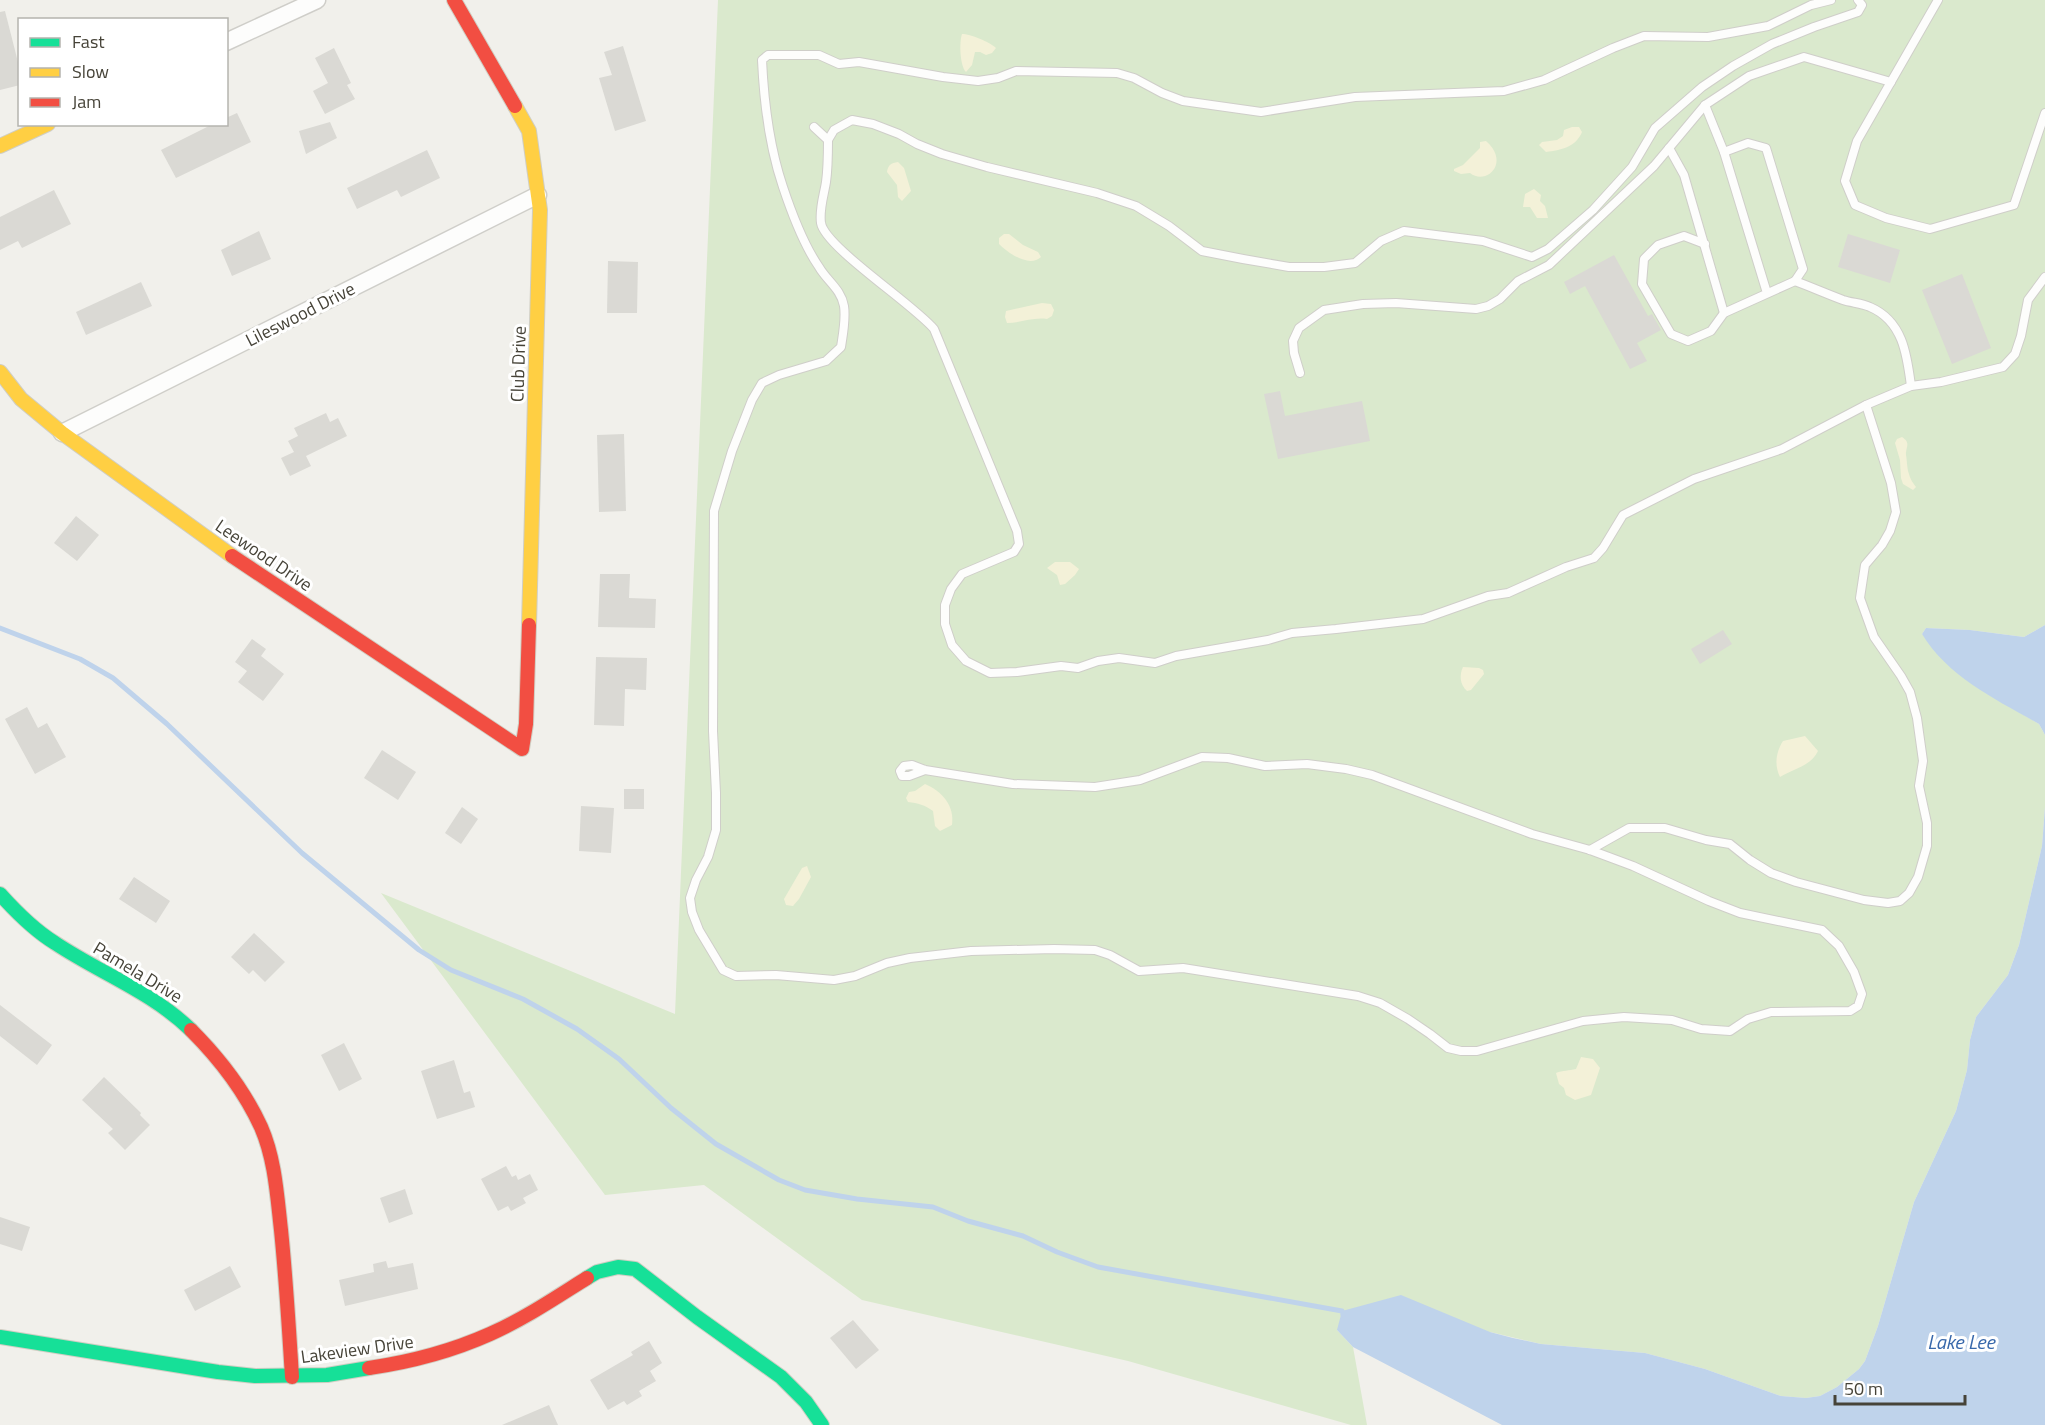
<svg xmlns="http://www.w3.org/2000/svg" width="2045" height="1425" font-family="'Titillium Web',sans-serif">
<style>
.green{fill:#dae9cd}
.sand{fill:#f3f1d8}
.water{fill:#bfd3eb}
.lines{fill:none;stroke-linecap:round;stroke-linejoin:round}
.stream{stroke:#bfd3eb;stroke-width:5}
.building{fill:#dad9d4}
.lane-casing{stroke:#cfcec9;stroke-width:10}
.street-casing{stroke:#cfcec9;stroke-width:19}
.fast-casing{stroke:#d0cec3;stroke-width:16}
.slow-casing{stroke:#d0cec3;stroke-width:16}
.jam-casing{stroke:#d0cec3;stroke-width:16}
.lane{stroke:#fdfdfc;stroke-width:8}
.street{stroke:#fdfdfc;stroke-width:16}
.fast{stroke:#16e098;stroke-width:14}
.slow{stroke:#ffcf43;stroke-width:14}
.jam{stroke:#f24e42;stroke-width:14}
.labels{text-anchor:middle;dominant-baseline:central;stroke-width:6;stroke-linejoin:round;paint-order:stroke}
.street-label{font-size:18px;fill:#464338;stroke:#fff}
.water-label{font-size:20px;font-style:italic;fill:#3868ab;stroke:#fff}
</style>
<rect width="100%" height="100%" fill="#f1f0eb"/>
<!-- green -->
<path class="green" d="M718,0H2045V625L2024,637L1970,630L1926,628L1922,634L1995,698L2039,724L2045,735V807L2042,846L2019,945L2008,975L1976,1017L1970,1040L1967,1070L1956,1111L1914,1202L1878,1326L1865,1361L1859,1369L1837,1387L1820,1396L1806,1398L1781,1396L1705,1369L1645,1353L1541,1344L1490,1332L1337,1330L1353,1347L1367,1425H1351L1128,1361L862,1300L704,1185L605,1195L381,893L675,1014Z"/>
<!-- sand -->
<g class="sand">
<path d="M962,34C970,34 990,42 996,48L992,53L986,55L980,52H975L972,65L966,72C960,66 959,42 962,34Z"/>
<path d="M1572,127H1579L1582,132C1576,147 1561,150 1546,152L1539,145L1542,142L1557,140L1563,136L1564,130Z"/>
<path d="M1486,141C1511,163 1486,186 1470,173L1461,174L1454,171V169L1463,165L1480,148V142Z"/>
<path d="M898,162L904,168L911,191L902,201L898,197L897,185L887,172C888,165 891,163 898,162Z"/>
<path d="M1534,189L1541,195L1540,201L1545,206L1548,218H1537L1530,207H1523L1525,194Z"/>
<path d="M1004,234H1009L1023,245L1038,252L1041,257C1029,268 1008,253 999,244V238Z"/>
<path d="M1042,303L1051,304L1054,310L1052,316L1047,319C1033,317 1021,323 1007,323L1005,317L1006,311Z"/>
<path d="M1902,437C1911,443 1906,446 1906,455C1907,460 1907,469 1909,474C1910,479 1913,483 1916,487L1913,490L1903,484L1901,478L1900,460L1895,443L1897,439Z"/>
<path d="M1055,562H1070L1079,569L1075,575L1065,584L1060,585L1057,575L1047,568Z"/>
<path d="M1463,667L1479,668L1483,670L1484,674L1471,690L1467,691C1460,685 1459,675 1463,667Z"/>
<path d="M1805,736L1818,751C1811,766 1793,769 1780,777C1774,765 1776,752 1783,741Z"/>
<path d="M925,784C942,791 955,806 952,825L940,831L935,826L933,811C925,805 918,803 908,802L906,798L909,792L915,791Z"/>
<path d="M807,866L811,877L799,899L793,906L786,905L784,899L802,868Z"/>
<path d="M1581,1057L1593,1059L1600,1068L1591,1095L1575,1100L1566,1095L1564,1088L1559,1084L1556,1073C1563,1070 1569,1071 1576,1069Z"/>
</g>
<!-- water -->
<g class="water">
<path d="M2045,625V735L2039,724C1997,700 1948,677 1922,634L1926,628L1970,630L2024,637Z"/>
<path d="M2045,807V1425H1502L1353,1347L1337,1330L1342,1311L1401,1295L1490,1332L1513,1338L1541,1344L1645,1353L1705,1369L1781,1396L1806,1398L1820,1396L1837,1387L1859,1369L1865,1361L1878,1326L1914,1202L1956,1111L1967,1070L1970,1040L1976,1017L2008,975L2019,945L2042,846Z"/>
</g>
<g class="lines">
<!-- stream -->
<path class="stream" d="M0,628L80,659L113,678L167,724L302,853L419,950L451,970L523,999L577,1029L619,1059L671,1108L716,1144L779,1180L805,1190L857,1199L933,1207L968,1221L1023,1236L1057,1252L1098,1267L1342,1311L1343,1315"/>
</g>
<!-- building -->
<g class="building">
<path d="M5,11L20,70V85L0,90V12Z"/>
<path d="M623,46L646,121L615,131L599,78L612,75L604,52Z"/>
<path d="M334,48L351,83L347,85L355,99L325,114L313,91L328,83L315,58Z"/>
<path d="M237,113L251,142L176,178L161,150L213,124H226V118Z"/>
<path d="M330,122L337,138L306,154L299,131Z"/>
<path d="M427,150L440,178L401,197L397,190L357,209L347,188Z"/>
<path d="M54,190L71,224L22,248L18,241L0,250V217Z"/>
<path d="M259,231L271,259L232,276L221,250Z"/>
<path d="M1848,234L1900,250L1890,283L1838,267Z"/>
<path d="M1614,255L1648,316L1652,314L1661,330L1637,343L1647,361L1630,369L1585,286L1570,294L1564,282Z"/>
<path d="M608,261L638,262L637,313H607Z"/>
<path d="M1962,274L1991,348L1952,364L1922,290Z"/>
<path d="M141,282L152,306L86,335L76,312Z"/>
<path d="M1280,391L1285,416L1362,401L1370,441L1278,459L1264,394Z"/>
<path d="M326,413L330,422L338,418L347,436L306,456L311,466L290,476L281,458L294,452L288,441L298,436L294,428Z"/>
<path d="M624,434L626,511L599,512L597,435Z"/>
<path d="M76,516L99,535L77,561L54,543Z"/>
<path d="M600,574H630L629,598L656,599L655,628L598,627Z"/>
<path d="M1723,630L1732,644L1700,664L1691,649Z"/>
<path d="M252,639L266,649L261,656L284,674L263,701L238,682L247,671L235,662Z"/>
<path d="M596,657L647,658L646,690L625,689L624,726L594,725Z"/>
<path d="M27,707L38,728L47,723L66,757L35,774L5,719Z"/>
<path d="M382,750L416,772L398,800L364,778Z"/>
<rect x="624" y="789" width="20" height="20"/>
<path d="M581,806L614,808L611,853L579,851Z"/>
<path d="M462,807L478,819L461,844L445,833Z"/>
<path d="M134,877L170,901L156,923L119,899Z"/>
<path d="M254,933L285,962L265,982L253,970L249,974L231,957Z"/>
<path d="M0,1005L52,1045L37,1065L0,1036Z"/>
<path d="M344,1043L362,1079L339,1091L321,1055Z"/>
<path d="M454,1060L464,1093L470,1091L475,1107L437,1119L421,1071Z"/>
<path d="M104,1077L141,1113L140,1115L150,1125L125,1150L108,1133L113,1129L82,1100Z"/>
<path d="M506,1166L512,1177L516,1175L518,1180L530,1174L538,1190L523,1198L526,1203L511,1211L508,1206L498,1211L481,1179Z"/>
<path d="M405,1189L413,1214L389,1223L380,1198Z"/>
<path d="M0,1217L30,1227L22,1251L0,1244Z"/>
<path d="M386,1261L388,1268L413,1263L418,1289L345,1306L339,1280L374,1272L373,1264Z"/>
<path d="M230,1266L241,1287L195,1311L184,1290Z"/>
<path d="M853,1320L879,1350L856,1369L830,1338Z"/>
<path d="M649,1341L662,1363L650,1371L656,1381L639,1391L642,1396L627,1405L624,1401L608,1410L590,1380L633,1355L631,1352Z"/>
<path d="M549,1405L558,1425H502Z"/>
</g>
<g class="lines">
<!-- lane casing -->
<g class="lane-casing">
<g id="lane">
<path d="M1938,0L1857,141L1845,181L1855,205L1886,218L1930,229L2014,205L2045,113"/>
<path d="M1705,105L1724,152"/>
<path d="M814,127L828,140L834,130L852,120L873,124L899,134L917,144L942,154L987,167L1097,193L1136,206L1169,226L1202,251L1243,259L1289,267H1324L1355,263L1381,241L1404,231L1483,241L1532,257L1548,249L1593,210L1632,167L1655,128L1702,87L1733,66L1772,44L1814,27L1858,12L1862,5L1858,0"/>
<path d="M828,140C828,154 828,168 826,182C824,195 819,209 821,223C825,247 913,304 934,329L1017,531L1019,544L1014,552L962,574L951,589L945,605V624L952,645L966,661L990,673L1017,672L1061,666L1078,668L1098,661L1119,658L1155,663L1176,656L1268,640L1292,633L1336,629L1423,619L1488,596L1508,593L1566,567L1594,558L1603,548L1623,515L1694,479L1782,449L1866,405L1911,386C1907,355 1903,321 1870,307C1862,303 1852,303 1843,300C1827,294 1811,287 1795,281"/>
<path d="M1669,148L1684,175L1724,313"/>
<path d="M1705,244L1684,236L1658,245L1644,259L1642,284L1671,334L1688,341L1711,331L1724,313L1795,281L1803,269L1766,148L1748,143L1724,152L1767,293"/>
<path d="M1300,373L1294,353L1293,341L1299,328L1324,310L1363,304L1396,303L1476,309L1488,306L1500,299L1518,281L1549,265L1654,166L1705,105L1749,76L1804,57L1891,82"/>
<path d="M1911,386L1941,382L2003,367L2015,354L2021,336L2028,300L2045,277"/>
<path d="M925,770L909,776H902L900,771L904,766L912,765L925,770L1013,784L1095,787L1140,780L1202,757L1228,758L1265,766L1307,764L1346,769L1372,775L1532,834L1590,850L1633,866L1709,901L1740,913L1822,930L1839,946L1854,972L1862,994L1858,1006L1850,1011L1771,1012L1748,1019L1730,1031L1701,1029L1672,1020L1624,1017L1583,1021L1477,1051H1461L1448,1048L1430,1034L1408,1019L1380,1003L1358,996L1183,968L1139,971L1110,955L1095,950L1054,949L971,951L910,958L887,963L855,976L834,980L776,975L736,976L723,970L699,930L692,912L690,898L696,880L708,857L716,830V793L713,731L714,511L732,451L752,400L762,383L779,375L826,361L841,347C843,334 846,319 844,306C841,289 827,281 819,267C803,244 792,214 783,187C769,146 764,103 762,60L768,55H819L839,64L859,62L943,77L978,81L998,78L1016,71L1117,73L1134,78L1162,93L1183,101L1261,112L1355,97L1504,91L1544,80L1613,48L1644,36L1708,37L1768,26L1811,5L1831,0"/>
<path d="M1590,850L1629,828H1665L1706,840L1730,844L1750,860L1771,873L1796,882L1864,900L1888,903L1900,901L1909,893L1918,877L1927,846V823L1919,786L1923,761L1917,718L1910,692L1901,676L1874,637L1860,598L1865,565L1882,545L1890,531L1896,512L1891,483L1866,405"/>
</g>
</g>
<!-- street casing -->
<g class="street-casing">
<g id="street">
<path d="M226,42L317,0"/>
<path d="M62,433L538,195"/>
</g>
</g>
<!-- fast casing -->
<g class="fast-casing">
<g id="fast">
<path d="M0,894C17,913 34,930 55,943C100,973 152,992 191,1030"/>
<path d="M587,1278L597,1272L618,1267L635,1269L697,1317L781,1377L806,1402L822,1425"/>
<path d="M0,1337L218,1372L255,1376L327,1375L369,1368"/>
</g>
</g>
<!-- slow casing -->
<g class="slow-casing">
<g id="slow">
<path d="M515,106L529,131L540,210L529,625"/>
<path d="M0,146L48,124"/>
<path d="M0,372L21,399L62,433L232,556"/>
</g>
</g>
<!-- jam casing -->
<g class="jam-casing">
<g id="jam">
<path d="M454,0L515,106"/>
<path d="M232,556L522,749L526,724L529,625"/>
<path d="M191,1030C219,1058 244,1090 261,1127C275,1159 277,1195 281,1230C286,1279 289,1328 292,1377"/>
<path d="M369,1368C410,1362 452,1351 490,1334C524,1319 555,1298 587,1278"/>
</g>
</g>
<!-- lane -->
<use href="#lane" class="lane"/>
<!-- street -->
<use href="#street" class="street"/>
<!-- fast -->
<use href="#fast" class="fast"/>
<!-- slow -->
<use href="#slow" class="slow"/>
<!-- jam -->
<use href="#jam" class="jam"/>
</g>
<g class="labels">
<!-- street labels -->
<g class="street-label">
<text transform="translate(300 314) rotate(-27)">Lileswood Drive</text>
<text transform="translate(518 364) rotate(-88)">Club Drive</text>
<text transform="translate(264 555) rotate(34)">Leewood Drive</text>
<text transform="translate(138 972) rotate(31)">Pamela Drive</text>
<text transform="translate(357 1349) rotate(-8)">Lakeview Drive</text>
</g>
<!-- water labels -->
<g class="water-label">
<text x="1961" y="1341">Lake Lee</text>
</g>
</g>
<!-- legend -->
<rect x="18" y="18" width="210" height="108" fill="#ffffff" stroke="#b5b4af" stroke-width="1.5"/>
<rect x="30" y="38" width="30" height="9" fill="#16e098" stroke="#b5b4af" stroke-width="1.5"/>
<text x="72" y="48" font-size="18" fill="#464338">Fast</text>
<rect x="30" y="68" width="30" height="9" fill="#ffcf43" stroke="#b5b4af" stroke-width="1.5"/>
<text x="72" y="78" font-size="18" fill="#464338">Slow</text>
<rect x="30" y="98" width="30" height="9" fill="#f24e42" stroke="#b5b4af" stroke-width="1.5"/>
<text x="72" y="108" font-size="18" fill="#464338">Jam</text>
<!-- scale -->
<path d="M1835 1395v9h130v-9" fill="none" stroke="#464338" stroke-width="3"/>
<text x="1844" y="1395" font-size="18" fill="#464338" stroke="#ffffff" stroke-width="4.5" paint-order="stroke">50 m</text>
</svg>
